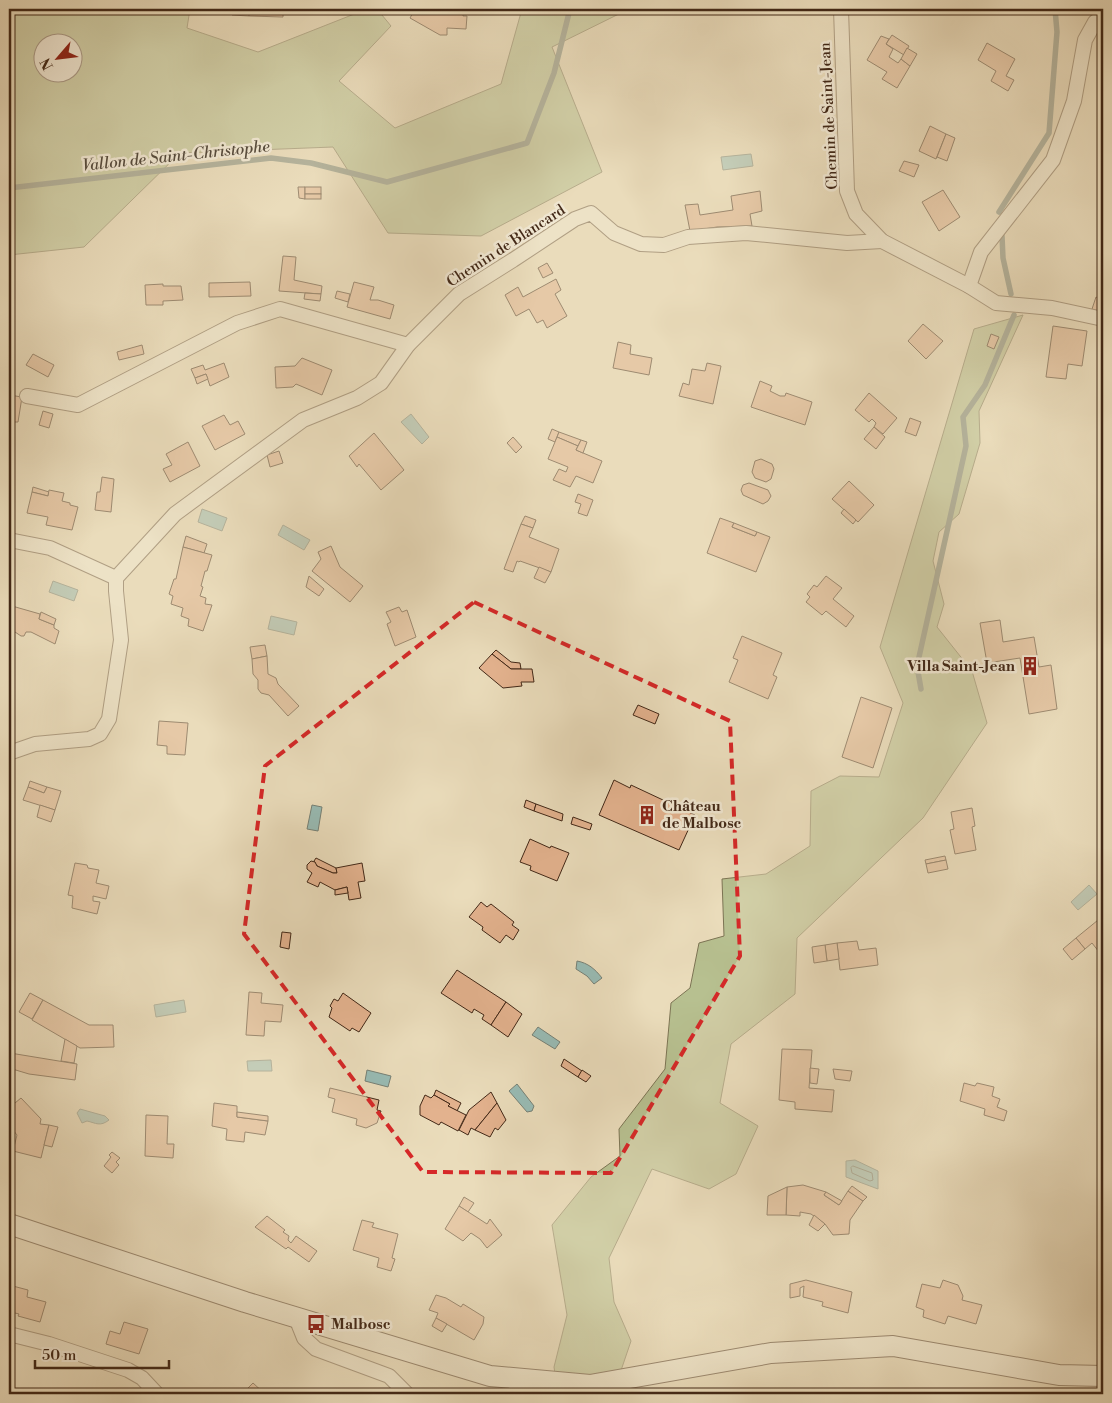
<svg xmlns="http://www.w3.org/2000/svg" width="1112" height="1403" font-family="'Libre Bodoni',serif">
<style>
.green{fill:#b7c090;stroke:#7c7454;fill-rule:evenodd}
.water{fill:#98bbb4;stroke:#768075}
.lines{fill:none;stroke-linecap:round;stroke-linejoin:round}
.shore{stroke:#6d7266;stroke-width:1}
.stream{stroke:#768075;stroke-width:5.5}
.building{fill:#e3b28e;stroke:#422817}
.street-casing{stroke:#6c5540;stroke-width:16}
.secondary-casing{stroke:#422817;stroke-width:22}
.street{stroke:#f1e8d3;stroke-width:14}
.secondary{stroke:#f1e8d3;stroke-width:20}
.marked{fill:none;stroke:#d62828;stroke-width:4;stroke-dasharray:10 6;stroke-linejoin:round}
.labels{text-anchor:middle;dominant-baseline:central;stroke-width:5;stroke-linejoin:round;paint-order:stroke}
.street-label{font-size:15px;fill:#422817;stroke:#f1e8d3}
.poi-label{font-size:15px;font-weight:bold;fill:#422817;stroke:#f1e8d3;text-anchor:start}
.water-label{font-size:16px;font-style:italic;fill:#584d3e;stroke:#f1e8d3}
</style>
<rect width="100%" height="100%" fill="#eadcbb"/>
<filter id="stains"><feTurbulence type="fractalNoise" baseFrequency=".004" numOctaves="4"/><feColorMatrix values="0 0 0 0 .2 0 0 0 0 .09 0 0 0 0 .02 0 0 0 .5 -.17"/></filter>
<radialGradient id="worn" r=".72"><stop offset=".6" stop-color="#630" stop-opacity="0"/><stop offset="1" stop-color="#630" stop-opacity=".3"/></radialGradient>
<!-- green -->
<g class="green">
<path d="M9,9H190L187,28L258,52L367,9H377L391,26L339,81L395,128L501,84L522,9H629L552,47L602,172L481,236L388,233L333,147L180,153L84,247L9,255ZM42,42H72V72H42Z"/>
<path d="M1023,315L979,411L980,443L959,514L939,532L933,561L944,604L937,627L972,671L987,723L923,818L797,938L795,994L731,1044L720,1103L758,1126L736,1174L709,1189L652,1169L609,1258L614,1302L631,1341L613,1394H558L554,1367L567,1315L552,1225L591,1177L620,1156L619,1129L665,1069L671,1003L690,988L699,943L724,936L722,879L766,874L810,846L811,791L840,776L879,777L903,703L880,647L974,329Z"/>
</g>
<!-- water -->
<g class="water">
<path d="M751,154L753,166L723,170L721,157Z"/>
<path d="M411,414L429,437L422,444L401,422Z"/>
<path d="M202,509L227,518L222,531L198,522Z"/>
<path d="M283,525L310,540L304,550L278,535Z"/>
<path d="M53,581L78,590L74,601L49,592Z"/>
<path d="M271,616L297,622L294,635L268,629Z"/>
<path d="M312,805L322,807L318,831L307,829Z"/>
<path d="M1089,885L1097,894L1078,910L1071,902Z"/>
<path d="M577,961C588,963 595,969 602,978L594,984L587,976L576,969Z"/>
<path d="M184,1000L186,1012L156,1017L154,1005Z"/>
<path d="M538,1027L560,1042L555,1049L532,1035Z"/>
<path d="M271,1060L272,1071H248L247,1061Z"/>
<path d="M367,1070L391,1076L388,1087L365,1081Z"/>
<path d="M517,1084L534,1106L532,1111L527,1112L509,1091Z"/>
<path d="M80,1109L105,1116L109,1120C100,1127 96,1123 87,1121L82,1123L77,1113Z"/>
<path d="M855,1160L878,1171V1189L846,1177V1161Z"/>
</g>
<g class="lines">
<!-- shore -->
<path class="shore" d="M853,1166L872,1173L873,1180L870,1181L852,1173L851,1168Z"/>
<!-- stream -->
<g class="stream">
<path d="M9,188L271,158L311,163L387,182L527,143L554,73L570,9"/>
<path d="M999,212L1049,133L1057,32L1055,9"/>
<path d="M1002,236L1003,258L1011,294"/>
<path d="M921,689L917,666L966,446L963,417L985,385L1014,315"/>
</g>
</g>
<!-- building -->
<g class="building">
<path d="M232,9H250L249,16L232,15Z"/>
<path d="M250,9H283V17L249,16Z"/>
<path d="M415,9H428L434,11L445,12V9H463V16H467L466,29L447,28V35H440L410,18Z"/>
<path d="M892,35L909,46L904,55L886,44Z"/>
<path d="M881,36L889,39L886,44L893,49L889,57L898,63L901,59L910,66L897,88L882,79L887,72L867,60Z"/>
<path d="M987,43L1015,59L1006,76L1014,80L1008,91L991,81L996,71L978,60Z"/>
<path d="M907,48L917,54L910,66L901,59Z"/>
<path d="M930,126L946,134L936,159L919,151Z"/>
<path d="M946,134L955,138L947,161L937,157Z"/>
<path d="M904,161L919,165L914,177L899,171Z"/>
<path d="M298,187H305V199L299,198Z"/>
<rect x="305" y="187" width="16" height="7"/>
<path d="M943,190L960,217L939,231L922,202Z"/>
<path d="M760,191L762,211L750,214L752,226L717,227L690,231L685,205L698,204L700,215L733,210L731,196Z"/>
<rect x="305" y="194" width="16" height="5"/>
<path d="M283,256L296,257L294,280L322,286L321,294L279,291Z"/>
<path d="M547,263L553,273L543,278L538,268Z"/>
<path d="M556,279L561,290L555,294L567,316L547,328L543,320L537,323L529,309L516,316L505,295L518,287L523,297Z"/>
<path d="M250,282L251,296L209,297V283Z"/>
<path d="M354,282L374,287L370,300H378L394,305L390,319L347,307Z"/>
<path d="M163,284V286H181L183,300L163,301V305H146L145,285Z"/>
<path d="M337,291L350,294L348,302L335,298Z"/>
<path d="M305,293L321,294L320,301L304,299Z"/>
<path d="M1096,297L1103,300V313L1092,309Z"/>
<path d="M923,324L943,341L926,359L908,341Z"/>
<path d="M1053,326L1087,331L1082,366L1068,364L1066,379L1046,377Z"/>
<path d="M991,334L999,337L994,349L987,346Z"/>
<path d="M618,342L631,345L630,354L652,358L649,375L613,368Z"/>
<path d="M142,345L144,354L119,360L117,352Z"/>
<path d="M33,354L54,365L48,377L26,365Z"/>
<path d="M302,358L332,370L322,395L296,384L293,387L276,388L275,367L295,366Z"/>
<path d="M224,363L229,377L210,386L206,374L195,378L191,369L203,365L205,370Z"/>
<path d="M707,363L721,366L713,404L679,396L683,383L689,385L692,369L705,371Z"/>
<path d="M206,374L208,379L197,384L195,378Z"/>
<path d="M760,381L772,386L770,391L780,396H785L786,393L812,402L805,425L751,407Z"/>
<path d="M869,393L897,418L883,434L874,427L876,423L872,419L869,422L855,410Z"/>
<path d="M9,395L22,397L18,422H9Z"/>
<path d="M43,411L53,414L49,428L39,425Z"/>
<path d="M224,415L230,425L238,421L245,434L215,450L202,426Z"/>
<path d="M910,418L921,422L916,436L905,432Z"/>
<path d="M874,427L885,437L876,449L864,439Z"/>
<path d="M552,429L559,432L555,442L548,439Z"/>
<path d="M559,432L581,440L578,446L557,437Z"/>
<path d="M374,433L404,470L381,490L359,464L357,467L349,456Z"/>
<path d="M513,437L522,447L516,453L507,443Z"/>
<path d="M557,437L578,446L576,450L602,461L593,483L576,476L570,487L553,480L559,469L566,472L568,467L548,459Z"/>
<path d="M581,440L587,442L583,453L576,450Z"/>
<path d="M188,442L200,466L170,482L163,469L172,465L166,454Z"/>
<path d="M279,451L283,463L270,467L267,455Z"/>
<path d="M761,459L772,464L774,469L771,479L766,482L755,478L752,472L755,461Z"/>
<path d="M102,477L114,479L111,512L95,510L97,492H100Z"/>
<path d="M849,481L874,505L858,522L832,499Z"/>
<path d="M749,483L768,490L771,496L768,501L763,504L743,495L741,490L743,485Z"/>
<path d="M33,487L49,492L48,496L32,492Z"/>
<path d="M49,490L64,493L62,501L70,503V505L78,507L72,530L46,525L48,517L27,513L32,492L48,496Z"/>
<path d="M578,494L593,500L587,516L578,513L581,504L575,502Z"/>
<path d="M844,509L856,520L853,524L841,513Z"/>
<path d="M525,516L536,520L533,528L521,524Z"/>
<path d="M720,518L734,523L732,527L755,536L757,532L770,537L756,572L707,553Z"/>
<path d="M734,523L757,532L755,536L732,527Z"/>
<path d="M521,524L533,528L529,537L559,549L551,572L520,561L519,562L517,561L513,572L504,569Z"/>
<path d="M186,536L207,544L204,553L183,547Z"/>
<path d="M331,546L340,567L363,586L350,602L312,571L321,559L318,552Z"/>
<path d="M183,547L212,555L207,571H205L201,586L203,587L200,596L206,598L205,604L212,605L203,631L188,626L189,619L181,616L183,608L171,604L173,596L169,594L174,579H176Z"/>
<path d="M539,567L551,572L545,583L534,578Z"/>
<path d="M309,576L324,589L319,596L306,587Z"/>
<path d="M826,576L842,588L833,599L854,616L846,627L826,611L822,615L806,602L810,597L807,594L814,585L817,587Z"/>
<path d="M9,601L13,603L12,606L40,614L39,619L54,625V628L59,631L55,644L31,632H26L24,636H21L12,630L10,632H9Z"/>
<path d="M399,607L402,612L407,610L416,637L395,646L387,624L391,622L386,612Z"/>
<path d="M41,612L56,619L54,625L39,619Z"/>
<path d="M1000,620L1003,642L1034,637L1039,667L1051,665L1057,709L1029,714L1020,658L987,663L980,623Z"/>
<path d="M742,636L782,653L773,675L777,677L768,699L729,682L738,660L733,658Z"/>
<path d="M265,645L267,656L252,659L250,647Z"/>
<path d="M496,650L511,662L520,663L521,669H511L492,654Z"/>
<path d="M492,654L511,669H532L534,682H521L522,686L503,688L479,668Z"/>
<path d="M267,656L268,674L276,678L278,684L299,706L288,716L269,695L261,693L258,689V680L253,674L252,659Z"/>
<path d="M861,697L892,708L873,768L842,757Z"/>
<path d="M638,705L659,714L655,724L633,715Z"/>
<path d="M159,721L188,723L185,755L167,754V746L157,745Z"/>
<path d="M614,780L630,788L631,785L695,815L679,850L599,815Z"/>
<path d="M30,781L47,787L44,793L28,787Z"/>
<path d="M28,787L44,793L47,787L61,791L55,810L23,800Z"/>
<path d="M526,800L536,804L534,811L524,807Z"/>
<path d="M536,804L563,814L562,821L534,811Z"/>
<path d="M40,805L55,810L51,822L37,817Z"/>
<path d="M972,808L975,826L972,827L976,850L955,854L950,830L954,829L951,812Z"/>
<path d="M573,817L592,824L590,830L571,824Z"/>
<path d="M530,839L550,848L551,846L569,853L557,881L530,870L531,866L520,862Z"/>
<path d="M945,856L946,860L926,864L925,860Z"/>
<path d="M316,858L336,868L337,873H333L317,866L314,861Z"/>
<path d="M946,860L948,869L928,873L926,864Z"/>
<path d="M311,861L315,862L317,866L333,873H337L336,868L362,863L365,881L358,882L361,898L349,900L347,887L335,890L320,882L318,887L307,882L312,873L307,869V865Z"/>
<path d="M75,863L87,865L88,868L99,870L96,883L109,886L106,899L93,896V901L100,902L97,914L72,908L73,896L68,895Z"/>
<path d="M347,887L348,893L335,895V890Z"/>
<path d="M481,902L487,907L491,904L514,922L512,925L519,930L513,940L506,935L500,943L482,930L483,927L469,917Z"/>
<path d="M1103,916V957L1092,943L1085,949L1076,938Z"/>
<path d="M282,932L291,933L289,949L280,947Z"/>
<path d="M1076,938L1085,949L1072,960L1063,949Z"/>
<path d="M857,941L859,950L876,948L878,965L840,970L837,943Z"/>
<path d="M837,943L839,959L827,961L825,945Z"/>
<path d="M825,945L827,961L814,963L812,947Z"/>
<path d="M457,970L506,1002L491,1025L482,1019L484,1015L474,1009L472,1013L441,993Z"/>
<path d="M249,992L262,993L261,1003L283,1005L281,1022L265,1021L264,1036L246,1035Z"/>
<path d="M30,993L43,1000L32,1019L19,1012Z"/>
<path d="M343,993L371,1013L359,1032L352,1028L350,1031L329,1017L332,1008L330,1006L334,999L338,1001Z"/>
<path d="M43,1000L89,1025H113L114,1047L80,1048L32,1020Z"/>
<path d="M506,1002L522,1014L508,1037L491,1025Z"/>
<path d="M65,1039L77,1046L74,1063L61,1061Z"/>
<path d="M782,1049L812,1050L809,1088L834,1090L832,1112L795,1109V1102L779,1100Z"/>
<path d="M10,1053L77,1064L75,1080L29,1074L9,1068Z"/>
<path d="M564,1059L582,1071L578,1077L561,1066Z"/>
<path d="M810,1068L819,1069L817,1084L810,1083Z"/>
<path d="M833,1069L852,1071L850,1081L835,1079Z"/>
<path d="M582,1070L591,1076L586,1082L578,1077Z"/>
<path d="M964,1083L975,1086L977,1083L994,1087L992,1096L1000,1099L997,1107L1007,1111L1004,1121L984,1115L985,1109L960,1101Z"/>
<path d="M330,1088L379,1100L377,1110L381,1111L377,1123L366,1128L356,1125L357,1119L332,1112L335,1099L328,1097Z"/>
<path d="M436,1090L461,1103L457,1111L448,1106L450,1104L434,1095Z"/>
<path d="M491,1092L497,1103L475,1130L471,1128L468,1135L459,1130L469,1110Z"/>
<path d="M425,1095L431,1098L434,1095L450,1104L448,1106L466,1115L458,1131L441,1122L439,1125L420,1115V1106Z"/>
<path d="M21,1098L41,1119L40,1124L49,1125L41,1158L13,1151L17,1135L9,1125V1108Z"/>
<path d="M214,1103L237,1106V1117L268,1121L265,1135L245,1132L244,1142L226,1140L227,1129L212,1126Z"/>
<path d="M497,1103L506,1120L498,1130L495,1128L490,1137L475,1130Z"/>
<path d="M237,1112L268,1116V1121L237,1117Z"/>
<path d="M146,1115L168,1116L167,1144H174L173,1158L145,1156Z"/>
<path d="M49,1125L58,1127L52,1147L44,1145Z"/>
<path d="M112,1152L120,1158L116,1162L119,1165L112,1173L104,1166L111,1157L109,1155Z"/>
<path d="M803,1185L826,1192L824,1195L839,1205L848,1191L863,1201L850,1220L849,1234L833,1235L825,1224L811,1214L800,1212V1216L786,1215L787,1187Z"/>
<path d="M852,1186L867,1197L863,1201L848,1191Z"/>
<path d="M787,1187L786,1215H767L768,1196Z"/>
<path d="M826,1192L842,1201L839,1205L824,1195Z"/>
<path d="M464,1197L474,1203L468,1212L459,1206Z"/>
<path d="M459,1206L487,1224L490,1219L502,1235L487,1248L480,1239L471,1233L463,1241L445,1229Z"/>
<path d="M814,1215L825,1224L818,1231L809,1225Z"/>
<path d="M267,1216L285,1230L283,1232L289,1236L288,1240L291,1243L296,1236L317,1251L309,1262L288,1247L286,1249L255,1227Z"/>
<path d="M362,1220L374,1223L372,1227L398,1234L392,1258L395,1259L391,1271L377,1267L379,1258L353,1250Z"/>
<path d="M806,1280L852,1292L848,1313L822,1306L823,1302L803,1297L804,1286L800,1288V1296L790,1298V1284Z"/>
<path d="M943,1280L958,1285L963,1296L962,1300L982,1305L976,1324L948,1316L945,1324L923,1317L924,1310L916,1307L922,1284L940,1288Z"/>
<path d="M9,1285L28,1290L27,1297L46,1302L40,1322L18,1316L19,1314L11,1312L9,1315Z"/>
<path d="M436,1295L446,1298L461,1307L463,1304L484,1317L483,1324L474,1340L436,1318L438,1313L429,1310Z"/>
<path d="M436,1318L447,1324L442,1332L432,1326Z"/>
<path d="M124,1322L148,1329L139,1354L106,1344L110,1331L120,1334Z"/>
<path d="M253,1383L265,1394H242Z"/>
</g>
<g class="lines">
<!-- street casing -->
<g class="street-casing">
<g id="street">
<path d="M841,9L847,191L856,214L882,241L969,286L996,303L1052,308L1103,319"/>
<path d="M969,286L981,252L1053,160L1074,101L1085,40L1095,22L1103,16"/>
<path d="M27,396L78,405L237,323L280,309L408,345"/>
<path d="M9,540L50,548L116,578L175,514L303,420L357,398L381,383L408,345L459,294L513,260L575,219L591,213L614,233L641,244L664,245L688,237L746,233L847,243L882,241"/>
<path d="M9,753L35,744L89,739L100,734L109,719L121,640L116,591V578"/>
<path d="M296,1318L304,1338L316,1349L389,1376L407,1394"/>
<path d="M9,1334L49,1344L128,1370L142,1378L157,1394"/>
</g>
</g>
<!-- secondary casing -->
<g class="secondary-casing">
<path id="secondary" d="M9,1224L245,1302L490,1376L590,1385L771,1353L893,1346L1059,1375L1103,1376"/>
</g>
<!-- street -->
<use href="#street" class="street"/>
<!-- secondary -->
<use href="#secondary" class="secondary"/>
</g>
<!-- marked area -->
<path d="M0 0H1112V1403H0ZM474,602L730,721L740,956L611,1173L423,1172L244,934L265,766Z" fill="#eadcbb" fill-opacity=".55" fill-rule="evenodd"/>
<path class="marked" d="M474,602L730,721L740,956L611,1173L423,1172L244,934L265,766Z"/>
<!-- icons -->
<defs>
<g id="building-bare" transform="scale(1.5)"><path d="M-4-6H4V6H1V3H-1V6H-4ZM-2.5-4.3h1.7v1.8h-1.7ZM.8-4.3h1.7v1.8H.8ZM-2.5-1h1.7V.8h-1.7ZM.8-1h1.7V.8H.8Z" fill="#8f2418" stroke="#f1e8d3" stroke-width="2.5" paint-order="stroke"/></g>
<g id="bus-bare" transform="scale(1.5)"><path d="M-5-6H5V4H4V6H2V4H-2V6H-4V4H-5ZM-3.5-4V0h7V-4ZM-3.5 1.2v1.5H-2V1.2ZM2 1.2v1.5H3.5V1.2Z" fill="#8f2418" stroke="#f1e8d3" stroke-width="2.5" paint-order="stroke"/></g>
</defs>
<g fill-rule="evenodd">
<use href="#building-bare" x="1030" y="666"/>
<use href="#building-bare" x="647" y="815"/>
<use href="#bus-bare" x="316" y="1324"/>
</g>
<g class="labels">
<!-- street labels -->
<g class="street-label">
<text transform="translate(829 116) rotate(-93)">Chemin de Saint-Jean</text>
<text transform="translate(506 246) rotate(-33)">Chemin de Blancard</text>
</g>
<!-- poi labels -->
<g class="poi-label">
<text x="1015" y="666" text-anchor="end">Villa Saint-Jean</text>
<text x="662" y="806">Château<tspan x="662" dy="17">de Malbosc</tspan></text>
<text x="331" y="1324">Malbosc</text>
</g>
<!-- water labels -->
<g class="water-label">
<text transform="translate(176 156) rotate(-6)">Vallon de Saint-Christophe</text>
</g>
</g>
<!-- margin -->
<rect width="1112" height="1403" fill="none" stroke="#eadcbb" stroke-width="30"/>
<rect x="10" y="10" width="1092" height="1383" fill="none" stroke="#422817" stroke-width="2.5"/>
<rect x="15" y="15" width="1082" height="1373" fill="none" stroke="#422817"/>
<!-- north arrow -->
<g transform="translate(58 58) rotate(242)"><circle r="24" fill="#f1e8d3" stroke="#ab9b88"/>
<path d="M0-4L9 19L0 12L-9 19Z" fill="#8f2418"/>
<text y="-8" font-size="14" font-weight="bold" text-anchor="middle" fill="#422817">N</text>
</g>
<!-- scale -->
<path d="M35 1360v8h134v-8" fill="none" stroke="#422817" stroke-width="2.5"/>
<text x="42" y="1360" font-size="15" fill="#422817" stroke="#f1e8d3" stroke-width="4" paint-order="stroke">50 m</text>
<rect width="100%" height="100%" filter="url(#stains)"/>
<rect width="100%" height="100%" fill="url(#worn)"/>
</svg>
